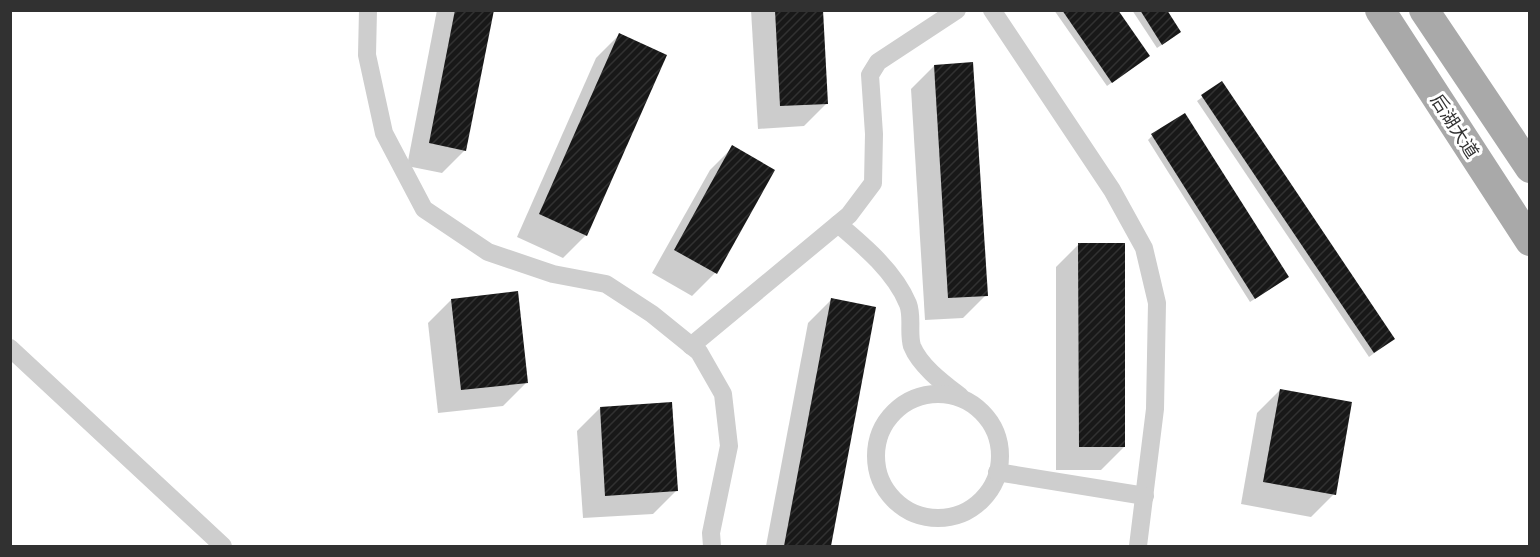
<svg xmlns="http://www.w3.org/2000/svg" width="1540" height="557" font-family="'Archivo Narrow','Noto Sans SC',sans-serif">
<style>
.shadow{fill:#0003}
.building{fill:url(#building-hatch)}
.lines{fill:none;stroke-linecap:round;stroke-linejoin:round}
.minor{stroke:#cecece;stroke-width:18}
.primary{stroke:#a9a9a9;stroke-width:30}
.labels{text-anchor:middle;dominant-baseline:central;stroke-width:6;stroke-linejoin:round;paint-order:stroke}
.street-label{font-size:18px;fill:#313131;stroke:#fff}
</style>
<defs>
<pattern id="building-hatch" width="6" height="6" patternUnits="userSpaceOnUse" patternTransform="scale(1.5)"><rect width="6" height="6" fill="#181818"/><path d="M-1 1l2-2M0 6l6-6M5 7l2-2" fill="none" stroke="#313131"/></pattern>
</defs>
<rect width="100%" height="100%" fill="#fff"/>
<!-- shadow -->
<g class="shadow">
<path d="M437,10H492L465,150L442,173L407,166Z"/>
<path d="M751,10H822L827,103L804,126L758,129Z"/>
<path d="M1054,10H1116L1143,60L1107,86Z"/>
<path d="M1132,10H1165L1175,36L1157,48Z"/>
<path d="M619,35L586,235L563,258L517,237L596,58Z"/>
<path d="M934,66L986,295L963,318L925,320L911,89Z"/>
<path d="M1222,83L1393,339L1369,357L1197,101Z"/>
<path d="M1152,136L1287,277L1282,281L1250,302L1148,140Z"/>
<path d="M733,147L773,170L715,273L692,296L652,273L710,170Z"/>
<path d="M1079,244L1124,447L1101,470H1056V267Z"/>
<path d="M451,300L526,383L503,406L438,413L428,323Z"/>
<path d="M831,300L874,308L829,546H766L808,323Z"/>
<path d="M1280,390L1334,494L1311,517L1241,504L1257,413Z"/>
<path d="M600,408L676,491L653,514L583,518L577,431Z"/>
</g>
<!-- building -->
<g class="building">
<path d="M455,10H494L466,151L429,143Z"/>
<path d="M775,10H823L828,104L780,106Z"/>
<path d="M1062,10H1118L1150,56L1112,83Z"/>
<path d="M1140,10H1167L1181,32L1162,45Z"/>
<path d="M619,33L667,55L587,236L539,214Z"/>
<path d="M973,62L988,296L948,298L934,65Z"/>
<path d="M1222,81L1395,339L1374,353L1201,95Z"/>
<path d="M1185,113L1289,277L1255,299L1151,134Z"/>
<path d="M732,145L775,170L717,274L674,250Z"/>
<path d="M1078,243H1125V447H1079Z"/>
<path d="M518,291L528,383L461,390L451,299Z"/>
<path d="M831,298L876,307L831,546H784Z"/>
<path d="M1280,389L1352,402L1336,495L1263,482Z"/>
<path d="M672,402L678,491L605,496L600,407Z"/>
</g>
<g class="lines">
<!-- minor -->
<g class="minor">
<path d="M368,10L367,55L384,133L424,209L488,252L553,274L606,284L652,314L699,352L723,394L729,446L711,533L712,546"/>
<path d="M992,10L1112,190L1144,248L1157,303L1155,409L1138,546"/>
<path d="M838,224C864,246 895,272 908,304C913,317 908,333 912,346C920,366 943,383 960,396"/>
<path d="M691,346L849,215L873,183L874,134L870,75L878,62L957,10"/>
<path d="M10,348L223,546"/>
<circle cx="938" cy="456" r="62"/>
<path d="M997,472L1145,496"/>
</g>
<!-- primary -->
<g class="primary">
<path d="M1380,10L1530,241"/>
<path d="M1424,10L1530,168"/>
</g>
</g>
<g class="labels">
<!-- street labels -->
<g class="street-label">
<text transform="translate(1455 126) rotate(57)">后湖大道</text>
</g>
</g>
<!-- border -->
<rect width="1540" height="557" fill="none" stroke="#313131" stroke-width="24"/>
</svg>
